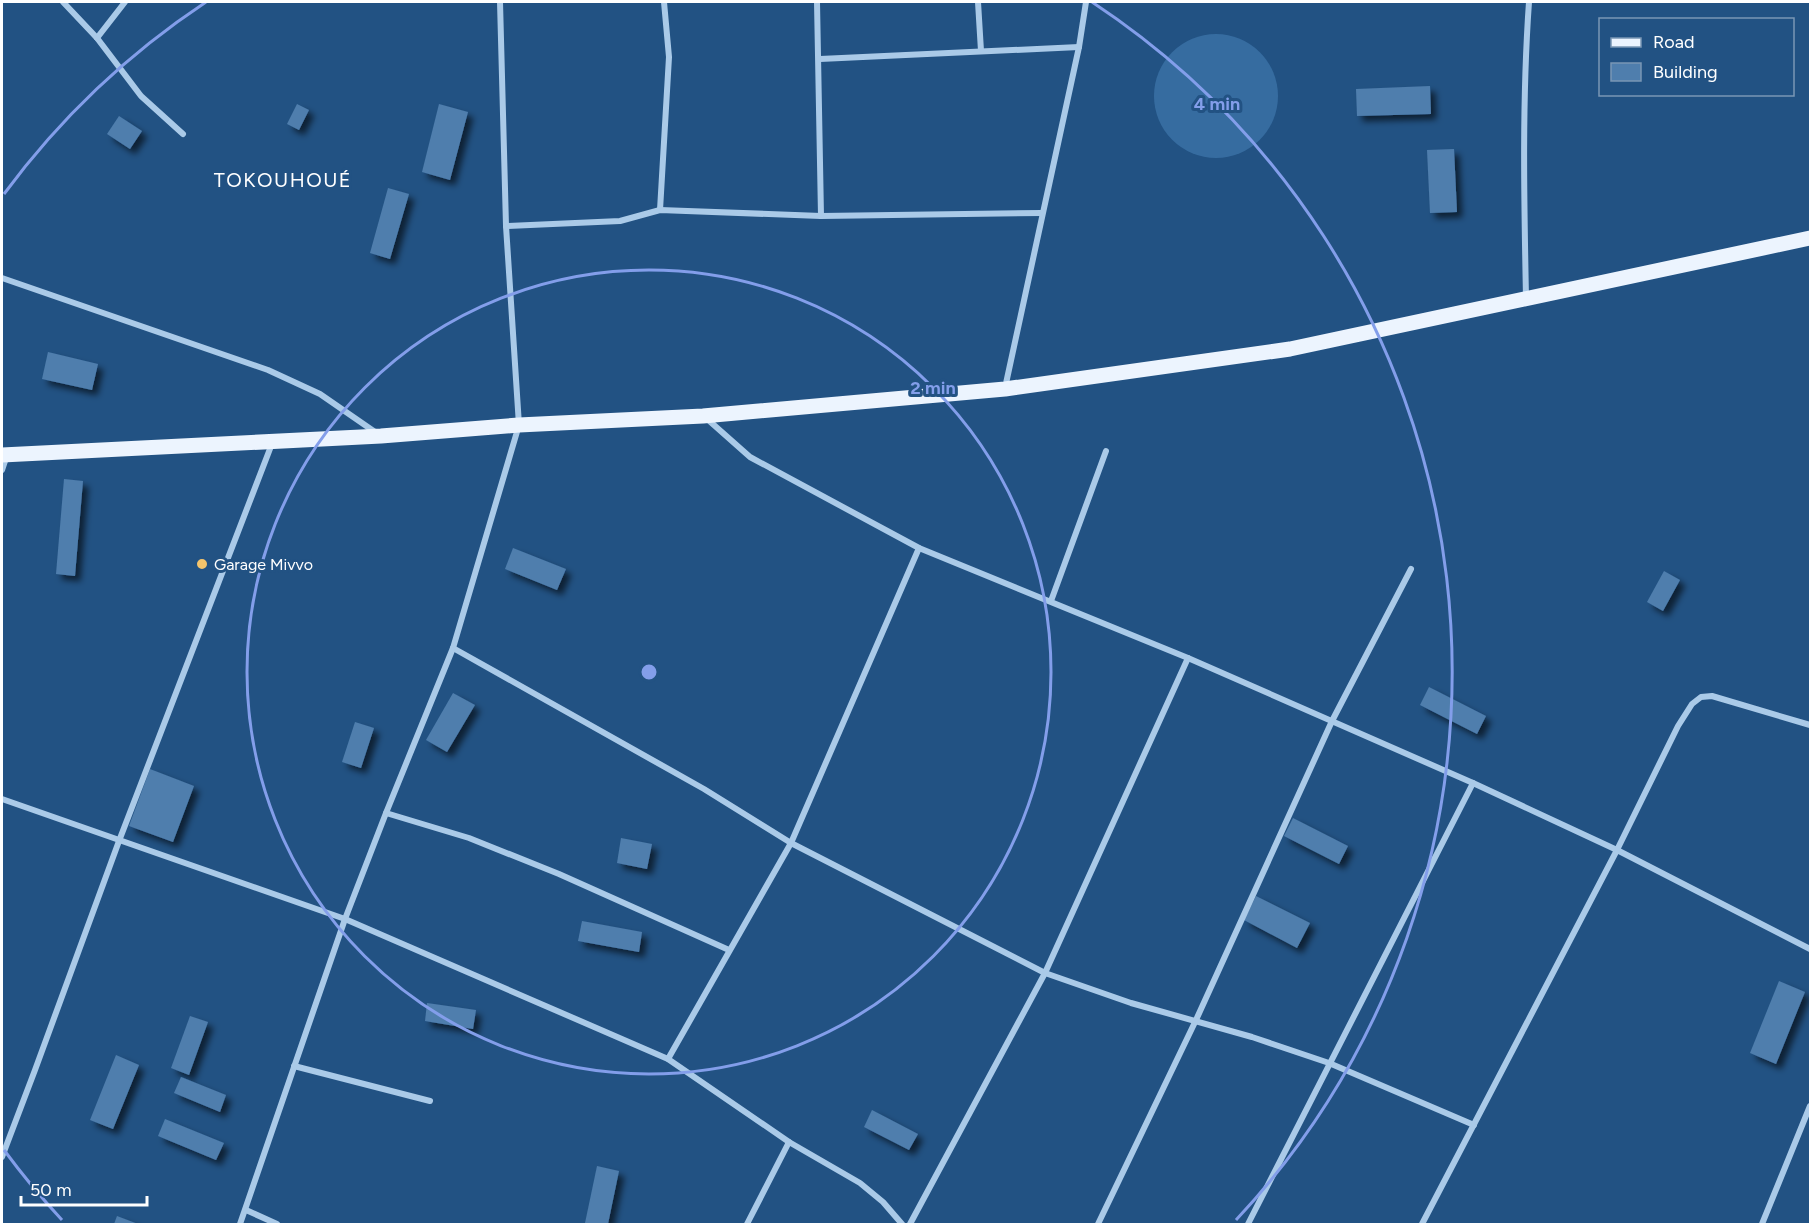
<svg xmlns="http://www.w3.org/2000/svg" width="1812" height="1226" font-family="Figtree,sans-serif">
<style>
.pitch{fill:#366ca0}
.building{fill:#4f7ead;filter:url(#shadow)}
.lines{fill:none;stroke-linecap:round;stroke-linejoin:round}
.minor{stroke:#aacae8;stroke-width:6}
.primary{stroke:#ecf4fe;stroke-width:15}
.ring{fill:none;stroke:#839eea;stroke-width:3}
.poi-dot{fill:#f4c46c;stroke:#225283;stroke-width:2}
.labels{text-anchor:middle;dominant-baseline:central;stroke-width:6;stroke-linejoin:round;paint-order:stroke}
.poi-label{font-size:16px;fill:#fff;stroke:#225283;text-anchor:start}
.quarter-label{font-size:20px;letter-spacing:1.5px;fill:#fff;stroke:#225283}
.centre{fill:#839eea;stroke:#225283;stroke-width:3}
.ring-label{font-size:18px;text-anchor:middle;font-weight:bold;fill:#839eea;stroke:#225283;stroke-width:6;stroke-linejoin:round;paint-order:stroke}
</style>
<defs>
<filter id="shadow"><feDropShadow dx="5.5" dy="5.5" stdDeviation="3" flood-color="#0009"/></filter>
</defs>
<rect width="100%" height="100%" fill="#225283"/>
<!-- pitch -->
<circle class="pitch" cx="1216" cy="96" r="62"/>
<!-- building -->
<g class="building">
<path d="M1430,86L1431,114L1357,116L1356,89Z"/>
<path d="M297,104L309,110L299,130L287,124Z"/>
<path d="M439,104L468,112L450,180L422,172Z"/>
<path d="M119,116L142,131L130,149L107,134Z"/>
<path d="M1454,149L1457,212L1430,213L1427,150Z"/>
<path d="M388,188L409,194L390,259L370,253Z"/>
<path d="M48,352L98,364L92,390L42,379Z"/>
<path d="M64,479L83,481L75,576L56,574Z"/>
<path d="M513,548L566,569L557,590L505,569Z"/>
<path d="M1664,571L1680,580L1663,611L1647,602Z"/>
<path d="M1429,687L1486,716L1477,734L1420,705Z"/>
<path d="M453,693L475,705L447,752L426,740Z"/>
<path d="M355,722L374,728L361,768L342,762Z"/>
<path d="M150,769L194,786L173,842L129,826Z"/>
<path d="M1293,818L1348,846L1339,864L1284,836Z"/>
<path d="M621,838L652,844L647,869L617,863Z"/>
<path d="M1256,896L1310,923L1297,948L1244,920Z"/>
<path d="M582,921L642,932L639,952L578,941Z"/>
<path d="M1779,981L1805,992L1776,1064L1750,1053Z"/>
<path d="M427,1003L476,1010L473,1029L425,1021Z"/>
<path d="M190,1016L208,1022L189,1075L171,1068Z"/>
<path d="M116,1055L139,1065L113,1129L90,1120Z"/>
<path d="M181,1077L226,1095L220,1112L174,1093Z"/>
<path d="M872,1110L918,1134L909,1150L864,1127Z"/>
<path d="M165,1119L224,1143L216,1160L158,1136Z"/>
<path d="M597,1166L619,1171L608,1224L585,1223Z"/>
<path d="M117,1216L138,1224H114Z"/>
</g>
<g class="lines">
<!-- minor -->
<g class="minor">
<path d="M63,2L97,38L141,96L183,134"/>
<path d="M817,2L821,216"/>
<path d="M978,2L981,51"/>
<path d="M97,38L125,2"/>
<path d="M820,59L1079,47"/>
<path d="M660,210L669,57L664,2"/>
<path d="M506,226L620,221L660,210L821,216L1042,213"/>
<path d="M2,278L268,370L320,394L375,432"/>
<path d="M1526,298C1524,199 1522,100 1529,2"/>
<path d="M1005,388L1079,47L1086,2"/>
<path d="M706,418L750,457L919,548L1188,658L1473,783L1617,850L1810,949"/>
<path d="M2,470L7,455"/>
<path d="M1051,601L1106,451"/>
<path d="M453,648L704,789L791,843L1045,973L1131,1003L1252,1037L1329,1063L1474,1125"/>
<path d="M2,799L345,919L668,1059L789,1142L860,1183L883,1202L902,1224"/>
<path d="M386,813L469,838L559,874L729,950"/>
<path d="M668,1059L791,843L919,548"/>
<path d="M294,1066L430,1101"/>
<path d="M2,1157L35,1070L119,841L273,441"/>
<path d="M246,1210L277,1224"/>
<path d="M240,1224L345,919L386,813L453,648L519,425L506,226L500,2"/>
<path d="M747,1224L789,1142"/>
<path d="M910,1224L1045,973L1188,658"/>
<path d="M1098,1224L1196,1020L1332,721L1411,569"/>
<path d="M1248,1224L1473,783"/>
<path d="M1422,1224L1617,850L1678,726L1692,704L1701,697L1712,696L1810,725"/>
<path d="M1762,1224L1810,1106"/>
</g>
<!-- primary -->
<path class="primary" d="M2,455L381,436L519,425L703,416L1005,389L1290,349L1810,238"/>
</g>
<!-- distance rings -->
<g class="ring">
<circle cx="649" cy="672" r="402"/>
<path d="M62 1220A803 803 0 0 1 4 1150M4 194A803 803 0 0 1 206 2M1092 2A803 803 0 0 1 1236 1220"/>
</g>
<!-- markers -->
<circle class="poi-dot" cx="202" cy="564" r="6"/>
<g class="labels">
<!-- poi labels -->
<g class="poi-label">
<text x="214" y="564">Garage Mivvo</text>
</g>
<!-- quarter labels -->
<g class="quarter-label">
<text x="283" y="180">TOKOUHOUÉ</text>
</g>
</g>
<circle cx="649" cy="672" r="9" class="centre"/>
<g class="ring-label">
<text x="1217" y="110">4 min</text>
<text x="933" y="394">2 min</text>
</g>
<!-- border -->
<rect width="1812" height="1226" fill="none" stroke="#ffffff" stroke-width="6"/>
<!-- legend -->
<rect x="1599" y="18" width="195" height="78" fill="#225283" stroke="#7a97b5" stroke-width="1.5"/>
<rect x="1611" y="38" width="30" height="9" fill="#ecf4fe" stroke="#7a97b5" stroke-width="1.5"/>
<text x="1653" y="48" font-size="18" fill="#ffffff">Road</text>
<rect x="1611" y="63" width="30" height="18" fill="#4f7ead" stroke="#7a97b5" stroke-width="1.5"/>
<text x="1653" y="78" font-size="18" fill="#ffffff">Building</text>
<!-- scale -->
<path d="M21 1196v9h126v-9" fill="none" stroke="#ffffff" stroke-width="3"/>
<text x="30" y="1196" font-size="18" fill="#ffffff" stroke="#225283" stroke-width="4.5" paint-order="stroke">50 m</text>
</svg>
